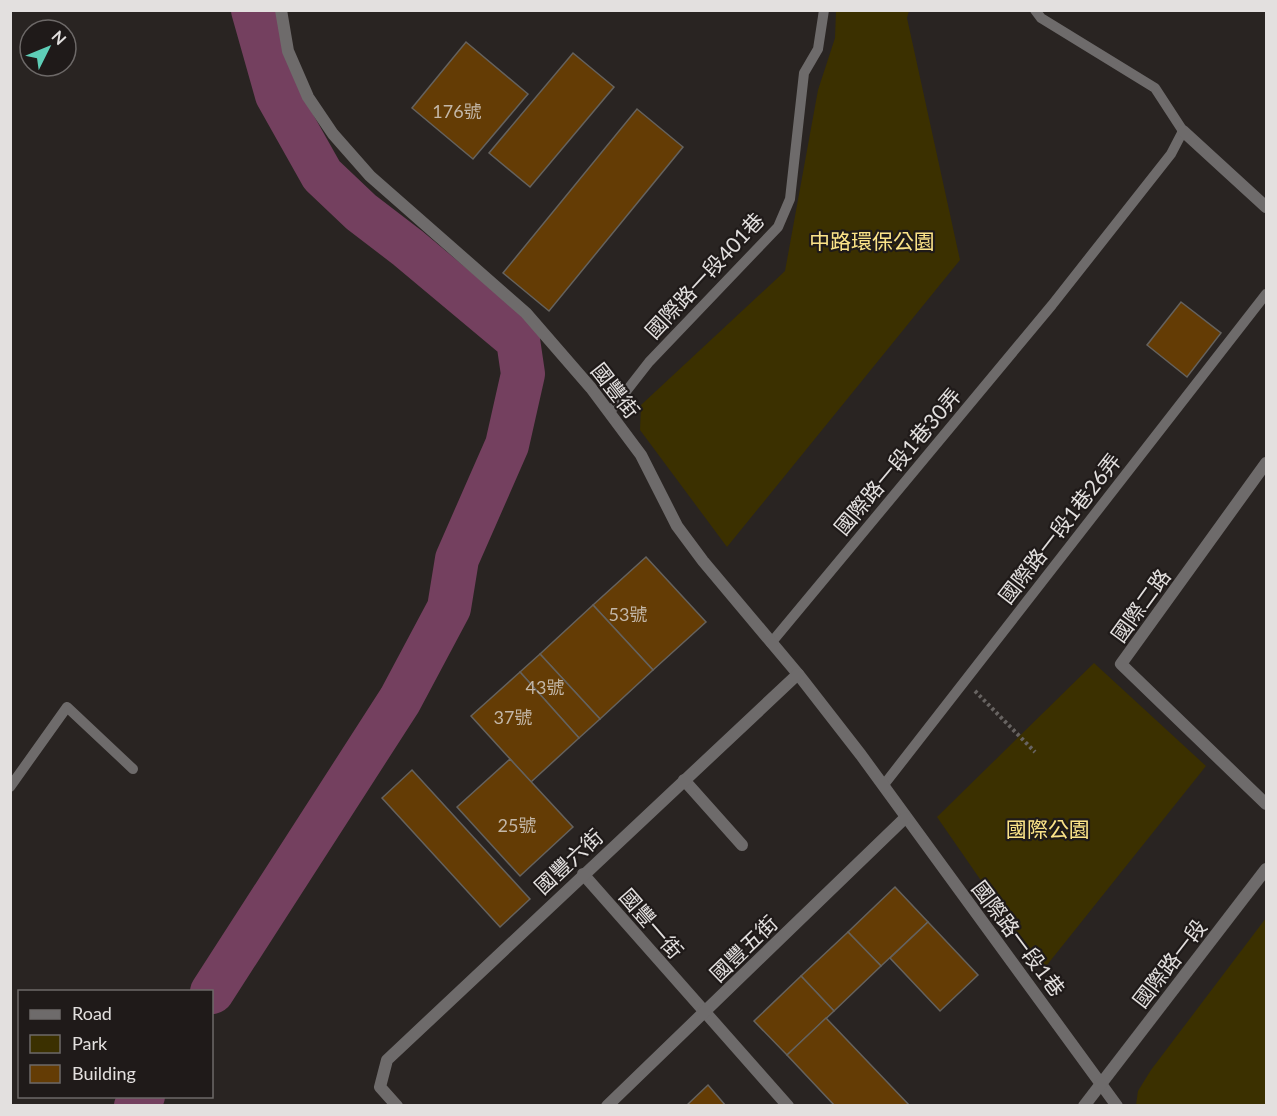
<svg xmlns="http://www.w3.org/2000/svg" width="1277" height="1116" font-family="Lato,'Noto Sans TC',sans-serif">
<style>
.green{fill:#3b3000}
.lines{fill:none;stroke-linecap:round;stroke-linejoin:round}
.river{stroke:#74405f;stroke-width:44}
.building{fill:#643c05;stroke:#65625e;stroke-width:1.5}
.path{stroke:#686462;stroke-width:4;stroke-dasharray:3 3;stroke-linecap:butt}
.service{stroke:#6e6b6b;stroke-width:10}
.minor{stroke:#6e6b6b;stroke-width:12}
.tertiary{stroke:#6e6b6b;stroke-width:12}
.labels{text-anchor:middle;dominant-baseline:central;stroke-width:4.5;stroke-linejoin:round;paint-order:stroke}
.number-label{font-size:18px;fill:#c3b7a8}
.park-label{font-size:21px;fill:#fbe388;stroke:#1f1a19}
.street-label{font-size:21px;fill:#e3e0df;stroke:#1f1a19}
</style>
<rect width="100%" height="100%" fill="#292422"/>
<!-- green -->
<g class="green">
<path d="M836,11H909L907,18L960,260L727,547L640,430L641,405L785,271L818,90L835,38Z"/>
<path d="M1094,663L1206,766L1043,970L937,817Z"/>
<path d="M1266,918V1105H1136L1138,1091L1151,1070Z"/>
</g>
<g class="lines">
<!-- river -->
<g class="river">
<path d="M212,992L400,700L449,608L457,559L507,445L523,374L518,340L408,248L361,212L322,175L277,95L253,10"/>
<path d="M136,1106L143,1096"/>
</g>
</g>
<!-- building -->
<g class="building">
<path d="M466,42L528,94L473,159L412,108Z"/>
<path d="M573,53L614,87L530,187L489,153Z"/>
<path d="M637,109L683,147L549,311L503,273Z"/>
<path d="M1181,302L1221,333L1187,377L1147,345Z"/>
<path d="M646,557L706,622L653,670L593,605Z"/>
<path d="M593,605L653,670L600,719L540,654Z"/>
<path d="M540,654L600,719L579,738L520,672Z"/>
<path d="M520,672L579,738L531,782L471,716Z"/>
<path d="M510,759L573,827L520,876L457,807Z"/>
<path d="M412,770L530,899L500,927L382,798Z"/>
<path d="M895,887L928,922L881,966L848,932Z"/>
<path d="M928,922L978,975L940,1011L890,958Z"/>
<path d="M848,932L881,966L834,1011L801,976Z"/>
<path d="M801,976L834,1011L787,1055L754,1021Z"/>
<path d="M826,1018L910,1106H835L787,1055Z"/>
<path d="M708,1085L726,1106H686Z"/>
</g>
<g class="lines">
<!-- path -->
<path class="path" d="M975,691L1035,752"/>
<!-- service -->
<g class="service">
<path d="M610,412L649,362L778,227L790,199L804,73L818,49L824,10"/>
<path d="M771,643L1052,305L1171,154L1183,131L1155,88L1041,18L1035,10"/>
<path d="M883,786L1266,294"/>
<path d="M10,787L67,707L133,769"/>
</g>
<!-- minor -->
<g class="minor">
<path d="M281,10L288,51L308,97L333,134L370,176L526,313L591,388L641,455L677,526L703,561L798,674L861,755L1117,1106"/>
<path d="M1183,131L1266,207"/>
<path d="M1266,463L1121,664L1266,804"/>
<path d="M684,780L742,845"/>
<path d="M583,874L788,1106"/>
<path d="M397,1106L380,1087L387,1060L798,674"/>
<path d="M607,1106L905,818"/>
</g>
<!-- tertiary -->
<path class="tertiary" d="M1084,1106L1266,869"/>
</g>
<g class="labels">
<!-- number labels -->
<g class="number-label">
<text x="457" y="111">176號</text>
<text x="628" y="614">53號</text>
<text x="545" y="687">43號</text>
<text x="513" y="717">37號</text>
<text x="517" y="825">25號</text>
</g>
<!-- park labels -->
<g class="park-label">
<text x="872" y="240">中路環保公園</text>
<text x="1048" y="828">國際公園</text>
</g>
<!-- street labels -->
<g class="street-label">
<text transform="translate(704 275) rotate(-47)">國際路一段401巷</text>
<text transform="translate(616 390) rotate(52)">國豐街</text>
<text transform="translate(897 461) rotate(-50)">國際路一段1巷30弄</text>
<text transform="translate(1059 528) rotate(-52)">國際路一段1巷26弄</text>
<text transform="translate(1140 605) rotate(-54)">國際二路</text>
<text transform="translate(568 861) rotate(-43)">國豐六街</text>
<text transform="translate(652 923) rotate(49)">國豐一街</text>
<text transform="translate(1019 938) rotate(53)">國際路一段1巷</text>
<text transform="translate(743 948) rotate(-44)">國豐五街</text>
<text transform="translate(1169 963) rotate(-52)">國際路一段</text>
</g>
</g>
<!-- border -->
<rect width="1277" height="1116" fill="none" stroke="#e3e0df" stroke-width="24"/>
<!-- legend -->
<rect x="18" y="990" width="195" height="108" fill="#1f1a19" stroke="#6d6968" stroke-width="1.5"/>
<rect x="30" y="1010" width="30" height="9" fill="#6e6b6b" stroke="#6d6968" stroke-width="1.5"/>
<text x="72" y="1020" font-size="18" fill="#e3e0df">Road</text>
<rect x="30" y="1035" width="30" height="18" fill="#3b3000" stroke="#6d6968" stroke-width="1.5"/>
<text x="72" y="1050" font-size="18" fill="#e3e0df">Park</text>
<rect x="30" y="1065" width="30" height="18" fill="#643c05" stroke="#6d6968" stroke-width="1.5"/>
<text x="72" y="1080" font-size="18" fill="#e3e0df">Building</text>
<!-- north arrow -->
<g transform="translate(48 48) rotate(47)"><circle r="28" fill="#1f1a19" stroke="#6d6968" stroke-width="1.5"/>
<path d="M0-4.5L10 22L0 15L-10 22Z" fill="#5eceb7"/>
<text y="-9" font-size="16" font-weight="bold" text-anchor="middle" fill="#e3e0df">N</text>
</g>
</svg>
